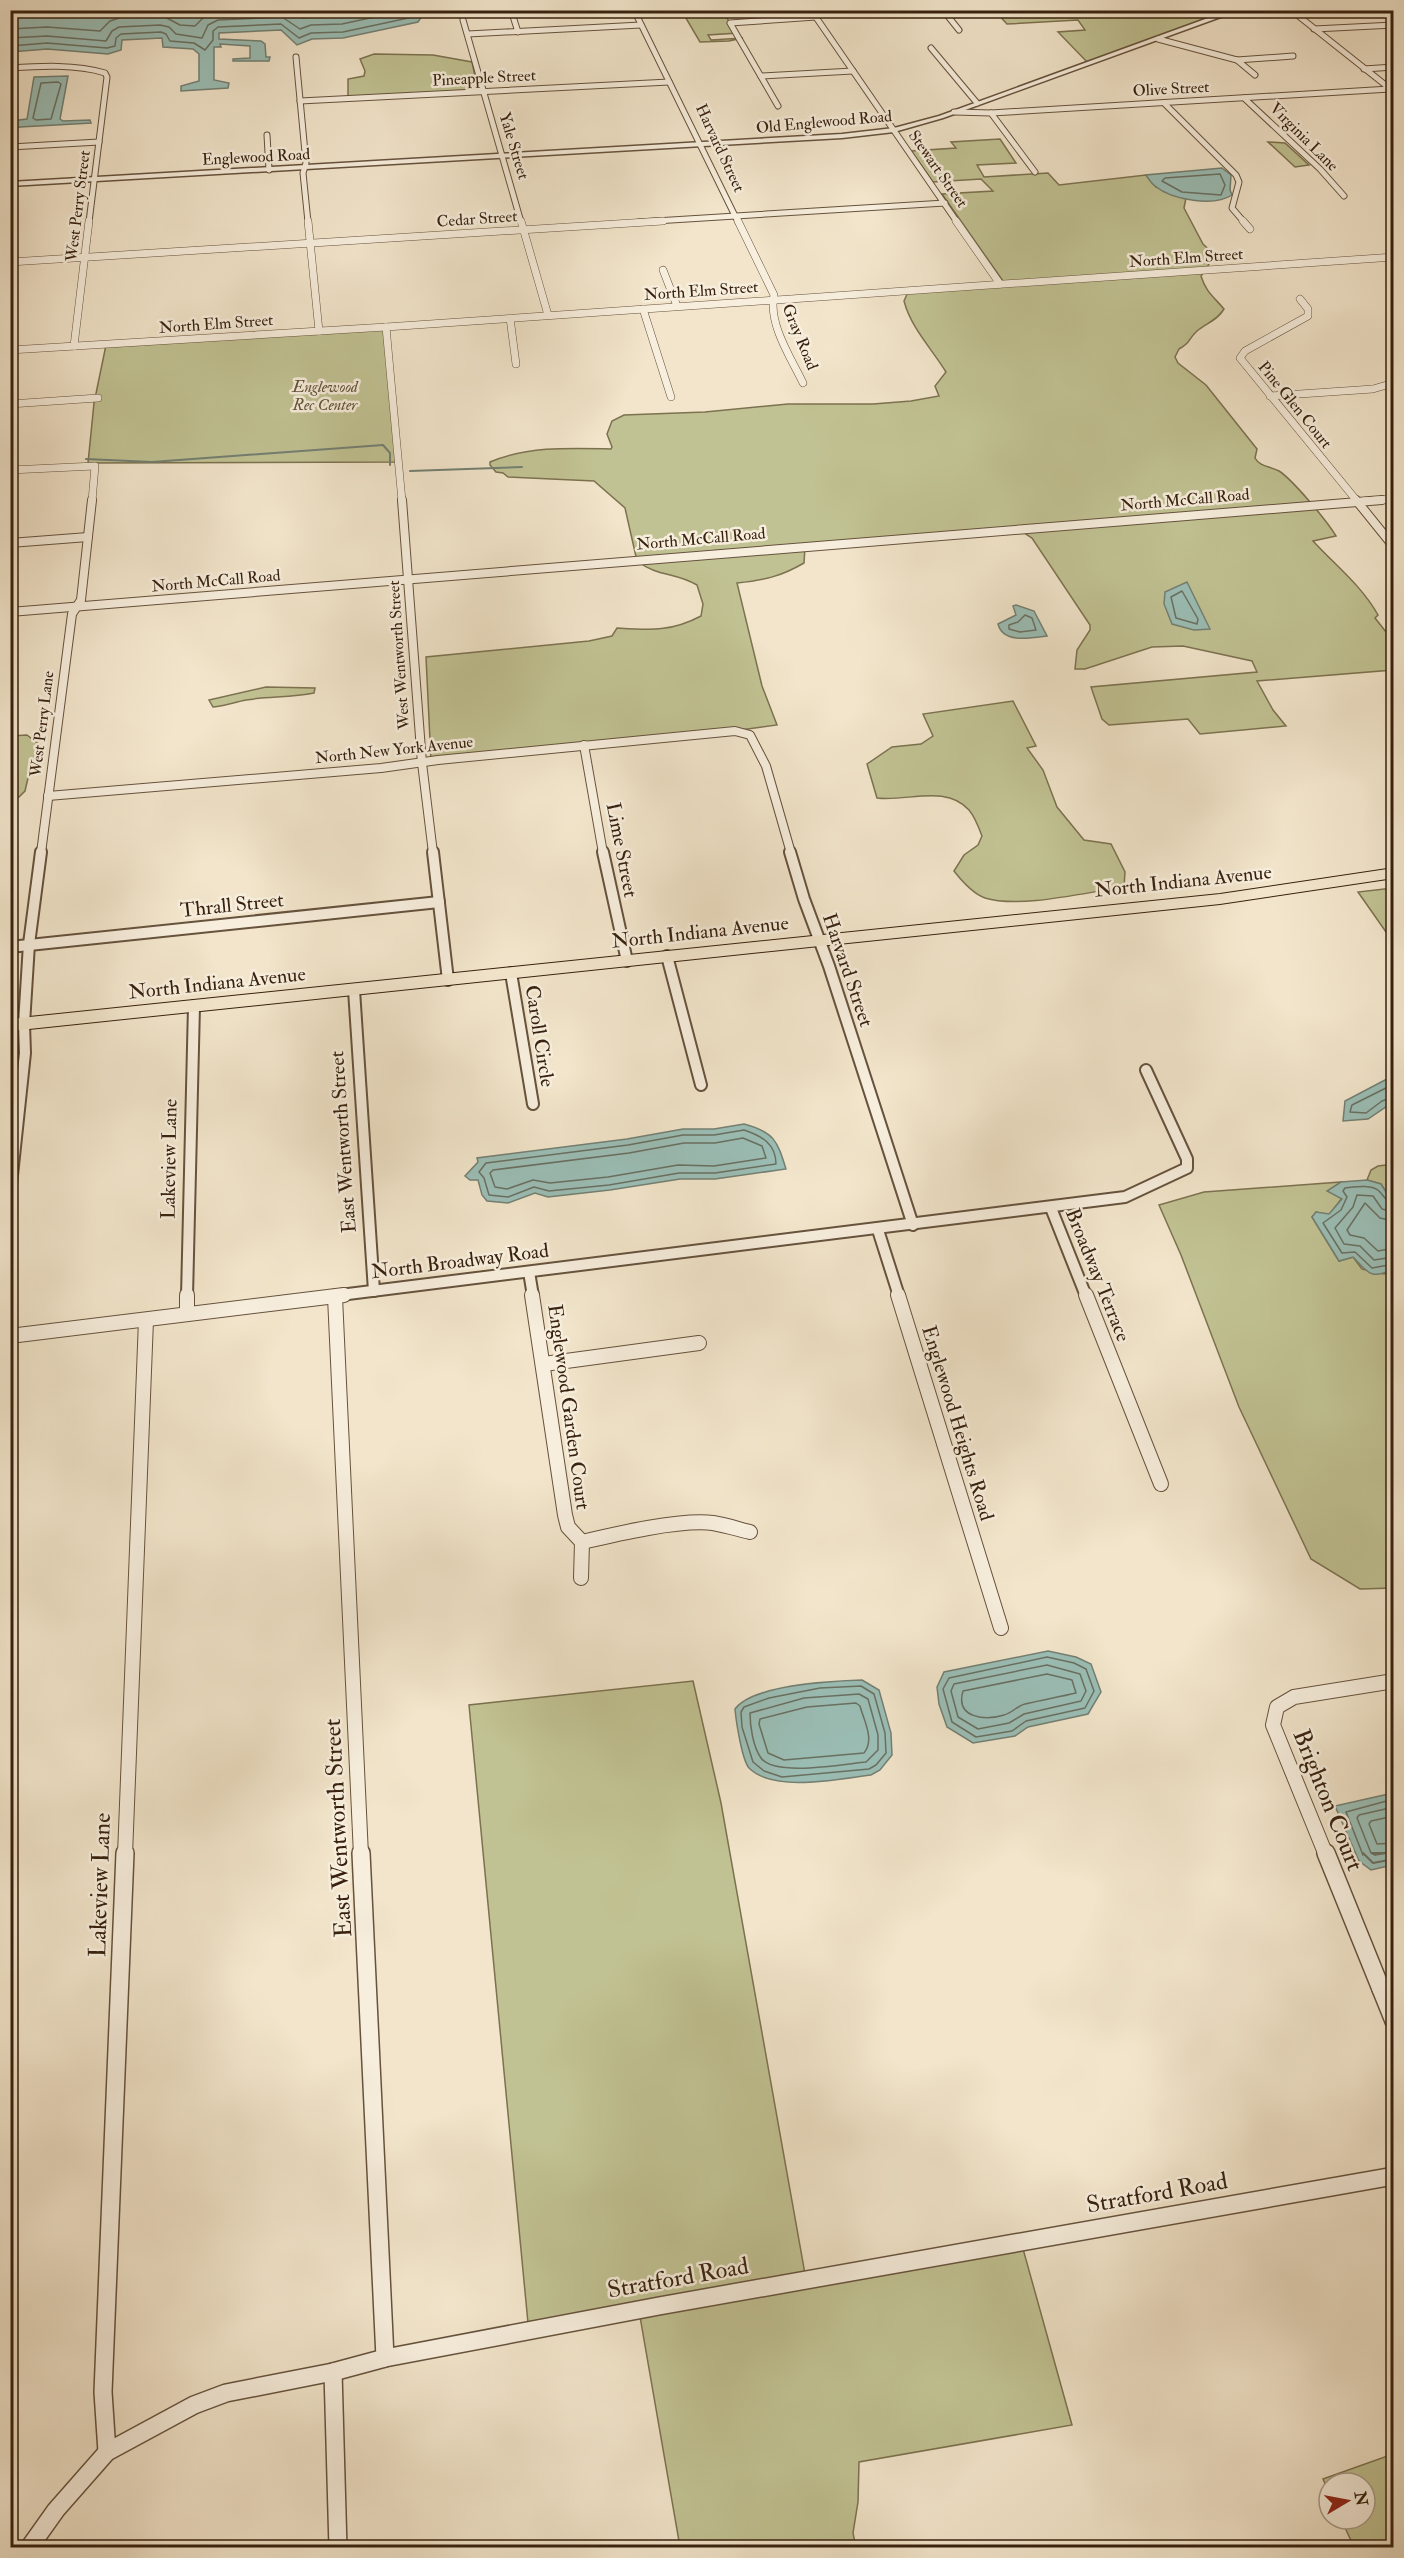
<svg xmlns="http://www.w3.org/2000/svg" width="1404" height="2558" font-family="'IM FELL Double Pica',serif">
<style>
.green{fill:#c1c293;stroke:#7c7250;stroke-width:1.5}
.water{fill:#9bbfb7;stroke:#738073;stroke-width:1.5}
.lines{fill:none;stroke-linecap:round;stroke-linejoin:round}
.shore-far1{stroke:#697062;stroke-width:1.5}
.shore{stroke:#697062;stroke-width:2}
.stream{stroke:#738073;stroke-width:2}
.minor-far5-casing{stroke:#66523d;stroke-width:7}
.minor-far4-casing{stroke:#66523d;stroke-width:8}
.minor-far3-casing{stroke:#66523d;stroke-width:10}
.minor-far2-casing{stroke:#66523d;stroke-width:14}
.minor-far1-casing{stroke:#66523d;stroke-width:16}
.minor-casing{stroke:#66523d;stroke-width:20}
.tertiary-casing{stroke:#66523d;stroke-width:3}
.primary-casing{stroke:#37210e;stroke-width:2}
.minor-far5{stroke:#f7eedd;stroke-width:5}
.minor-far4{stroke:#f7eedd;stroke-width:7}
.minor-far3{stroke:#f7eedd;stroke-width:8}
.minor-far2{stroke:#f7eedd;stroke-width:10}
.minor-far1{stroke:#f7eedd;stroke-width:14}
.minor{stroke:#f7eedd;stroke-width:17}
.tertiary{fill:#f7eedd;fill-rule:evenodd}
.primary{fill:#f2e5cb;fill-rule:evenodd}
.labels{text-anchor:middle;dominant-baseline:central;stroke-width:5;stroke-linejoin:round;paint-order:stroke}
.far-street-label{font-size:16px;fill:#37210e;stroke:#f7eedd}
.far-park-label{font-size:16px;font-style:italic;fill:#605136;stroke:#f7eedd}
.street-label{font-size:20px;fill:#37210e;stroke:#f7eedd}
.near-street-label{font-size:24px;fill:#37210e;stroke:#f7eedd}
</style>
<rect width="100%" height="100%" fill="#f2e5cb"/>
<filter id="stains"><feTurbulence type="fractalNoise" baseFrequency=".00333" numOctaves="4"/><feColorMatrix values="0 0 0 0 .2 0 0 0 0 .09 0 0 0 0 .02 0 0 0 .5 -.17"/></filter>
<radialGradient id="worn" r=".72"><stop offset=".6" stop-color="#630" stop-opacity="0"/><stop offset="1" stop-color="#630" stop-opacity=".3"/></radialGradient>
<!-- green -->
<g class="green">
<path d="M670,11H725L726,17L738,33L708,35L711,40L743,38L729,41L700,42L683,13H671Z"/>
<path d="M995,11H1227L1087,62L1058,32L1085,30L1078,20L1007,24Z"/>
<path d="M374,54L433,55L472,62L478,90L348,98V79L364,76L365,71L360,59Z"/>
<path d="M1000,139L1016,163L977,165L984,177L1048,173L1059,185L1146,175L1156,187L1186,198L1184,208L1203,244L1215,255L1201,276C1206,292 1213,296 1224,309C1217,321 1206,323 1197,331C1188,339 1191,343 1179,349L1175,357L1178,363L1206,385L1257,449L1255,458C1260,467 1270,466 1279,471C1293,480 1327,521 1336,536L1313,541C1335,565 1362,586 1378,615L1375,618L1394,642L1393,670L1257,681L1273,710L1286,726L1200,734L1188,719L1109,725L1102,719L1091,687L1257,672L1252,661L1183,646L1152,647L1085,669H1075L1077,650L1090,630V625L1032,538L1015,527L805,547L804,563C780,577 764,580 737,583L762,686L777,725L740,730L431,761L426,657L589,641L612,636L617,628C650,630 671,632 701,616L703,604L697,585C675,572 658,577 637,561L625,508L594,481L508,477L503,473L496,472L490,465V462C528,446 570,448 611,449L612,447L607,434L612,421L624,415L705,412L788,404H873L911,401L939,396L935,386L946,372C932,349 911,328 904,301L908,292L1003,281L942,194L993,191L981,179L933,182L911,151L956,148L951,142Z"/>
<path d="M1268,142L1285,143L1309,165L1295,167Z"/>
<path d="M386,327L399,462L88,463L94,403L106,345Z"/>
<path d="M266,687L315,688L314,693C290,698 269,696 246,700C235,702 225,706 213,707L209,700Z"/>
<path d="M1013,701L1036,746L1027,748L1043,770L1057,807L1084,840L1111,844L1125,872L1124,887C1087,892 1020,909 985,898C974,894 961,880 954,871L964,855L978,845L982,836C979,828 975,817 969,810C946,784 907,802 877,798L867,764L892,747L921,744L933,736L923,714Z"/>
<path d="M27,735L40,745L32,761L25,791L18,798L10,795L11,736Z"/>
<path d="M1393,888H1394L1393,942L1358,892Z"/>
<path d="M1393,1164V1203L1381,1184L1367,1180L1371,1170L1378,1166Z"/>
<path d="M1341,1182L1328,1191L1342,1198L1329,1215L1316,1212L1312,1217L1339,1261L1353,1257L1362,1269L1384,1274L1393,1269V1588L1360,1589L1311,1559L1239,1407L1181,1255L1159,1205L1204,1192Z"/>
<path d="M693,1681L721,1803L805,2274L1020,2238L1072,2425L859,2462L858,2502L853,2533L856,2547H680L638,2305L528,2323L469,1705Z"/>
<path d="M1393,2454V2547H1354L1341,2519H1365V2483H1329V2493L1323,2479Z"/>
</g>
<!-- water -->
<g class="water">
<path d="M11,10H450V11L422,16L418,22L343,38L312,39L297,45L281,30L219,33V39L261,41L265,44L266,57H270L269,61H233V59L250,58V46L220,44L221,47H214V80L229,83L228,88L181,91V86L199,81V54L193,49L163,47L162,38L122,40L121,50L108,54L47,49L11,52Z"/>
<path d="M68,76L60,119L63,121L90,120L91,123L20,127L11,130V121L27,119L34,77Z"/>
<path d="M1222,168L1231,175L1230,190L1232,195C1214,207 1172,200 1155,186C1151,183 1148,178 1146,175Z"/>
<path d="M1187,582L1210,629L1194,630L1172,624L1164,604L1165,592Z"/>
<path d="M1016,605L1034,611L1047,636C1032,638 1003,644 998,624L1016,615L1013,606Z"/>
<path d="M1393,1078V1102L1368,1119L1343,1121L1345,1101L1385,1080Z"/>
<path d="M744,1124C774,1132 777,1140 786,1169L715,1179H680L610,1190L548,1197L535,1193L508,1203L487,1201L482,1195L478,1180H470L465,1176L478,1162L477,1158L627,1139L683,1129H714Z"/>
<path d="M1367,1180L1381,1184L1393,1203V1269C1371,1280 1368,1273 1353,1257L1339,1261L1312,1217L1316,1212L1329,1214L1342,1199L1327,1191L1341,1182Z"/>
<path d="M1048,1651L1076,1657L1091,1664L1101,1692L1088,1714L1028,1727L1015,1736L973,1743L947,1727L939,1704L937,1687L944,1672Z"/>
<path d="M862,1680L879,1690L891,1733L892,1755L880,1770L871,1775C839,1779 774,1793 749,1768C742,1760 736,1721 735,1709C753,1685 832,1681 862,1680Z"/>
<path d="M1393,1793V1865L1371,1870L1359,1861L1335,1806Z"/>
</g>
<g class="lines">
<!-- shore-far1 -->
<g class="shore-far1">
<path d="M291,10L302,18L341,15L363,10"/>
<path d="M10,29L47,27L100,31L110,21L122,17L163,16L180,25L195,26L207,14L220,10"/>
<path d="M10,38L47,36L106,41L112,31L119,27L160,25L169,27L176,34L202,38L208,25L218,20L282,17L300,29L311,25L342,24L407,10"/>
<path d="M10,46L47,43L107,48L115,46L116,38L121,34L161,32L166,34L170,41L194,43L205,50L213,40V31L218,27L281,24L299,38L311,33L343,32L413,17L421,10"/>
<path d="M58,82L61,84L51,119L36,120L33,118L41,83Z"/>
<path d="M1220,174L1225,185L1221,195L1182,192L1162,181L1165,178Z"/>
<path d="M1182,591L1198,619L1197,624L1176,618L1171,597Z"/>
<path d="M1025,615L1032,618L1036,630L1020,632L1009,629V625L1018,622Z"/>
<path d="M1394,1084L1352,1105L1350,1112L1366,1113L1382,1101L1394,1097"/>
<path d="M744,1130C762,1136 776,1144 776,1164L715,1173H679L609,1185L549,1191L534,1187L508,1197L489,1195L484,1178L479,1172L486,1163L628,1145L683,1135H714Z"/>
<path d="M743,1138L762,1146L766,1158L714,1166L678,1165L608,1177L550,1183L533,1180L507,1189L495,1187L490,1173L493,1170L629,1153L684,1143H715Z"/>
<path d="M1394,1204C1386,1202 1385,1197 1379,1191C1371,1184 1355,1187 1345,1188L1343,1191L1347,1197L1341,1210L1323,1223L1342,1253L1355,1252L1372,1268L1394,1264"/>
<path d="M1394,1212L1382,1209L1373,1196L1357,1195L1353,1207L1335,1228L1344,1244L1360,1246L1374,1260L1394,1257"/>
<path d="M1394,1221L1380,1218L1365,1203L1347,1230L1350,1235L1364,1238L1378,1251L1394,1248"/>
<path d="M1047,1657L1074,1663L1086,1669L1094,1691L1085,1708L1026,1721L1012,1731L976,1737L952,1722L943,1689L949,1678Z"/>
<path d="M1047,1665L1080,1674L1086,1691L1081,1701L1024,1714L1009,1723L978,1729L958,1717L951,1691L954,1684Z"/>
<path d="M1047,1674L1072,1680L1076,1693C1059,1697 1042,1700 1025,1704C1017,1706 1012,1713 1004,1715C985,1721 955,1718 963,1691Z"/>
<path d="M861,1686L874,1694L885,1733L886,1753L876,1765L869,1769L782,1777L764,1771L753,1762L742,1727L741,1712L744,1707L769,1698L820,1688Z"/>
<path d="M859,1694L868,1699L878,1735V1750L866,1762C844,1764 774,1777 761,1758C753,1747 750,1726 750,1713L804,1698Z"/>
<path d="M856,1703L860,1706C864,1721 875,1740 864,1753L784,1760L768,1753L759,1724L760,1719L807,1707Z"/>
<path d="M1394,1816L1371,1821L1369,1824L1377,1844L1394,1843"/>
<path d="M1363,1855L1346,1812L1394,1799"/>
<path d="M1375,1855L1371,1853L1357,1818L1359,1815L1394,1807"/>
<path d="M1375,1855L1394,1852"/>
</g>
<!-- shore -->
<g class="shore">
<path d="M1363,1853L1373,1863L1394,1859"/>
<path d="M1372,1853H1385"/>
</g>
<!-- stream -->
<g class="stream">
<path d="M86,459L152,462L383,445L390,453V465"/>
<path d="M410,471L522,467"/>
</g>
<!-- minor-far5 casing -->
<g class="minor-far5-casing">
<g id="minor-far5">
<path d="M511,10L518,32"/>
<path d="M634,10L738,222"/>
<path d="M811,10L957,222"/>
<path d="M943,10L959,30"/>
<path d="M1291,10L1393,91"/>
<path d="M463,20L521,222"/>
<path d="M1314,29L1394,25"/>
<path d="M468,34L641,25"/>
<path d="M1158,39L1237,60L1293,56"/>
<path d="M931,48L977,103"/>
<path d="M296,57L306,163L303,173L308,222"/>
<path d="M1237,60L1255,75"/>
<path d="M10,68C40,66 76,64 105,73L107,77L89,222"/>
<path d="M1364,69L1394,67"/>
<path d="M761,76L853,71"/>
<path d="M1244,98L1320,169L1344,196"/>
<path d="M300,101L669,82"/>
<path d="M1164,103L1236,175L1239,182L1232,208L1244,222"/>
<path d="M778,106L730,23L816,17"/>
<path d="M954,112L991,113L1390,89"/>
<path d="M991,113L1035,172"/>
<path d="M267,135L269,170"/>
<path d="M10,147L99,142"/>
<path d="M639,222L945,203"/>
</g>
</g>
<!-- minor-far4 casing -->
<g class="minor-far4-casing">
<g id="minor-far4">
<path d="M308,221L319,331"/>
<path d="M521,221L548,315"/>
<path d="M738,221L774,295C768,324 791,358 803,383"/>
<path d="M956,221L1000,284"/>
<path d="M1243,221L1250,229"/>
<path d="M10,262L663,221"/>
<path d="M663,270L677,306"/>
<path d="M1300,299L1308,309V316L1245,351L1240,358L1357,501"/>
<path d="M643,309L671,397"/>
<path d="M510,318L516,364"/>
<path d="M386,327L402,501"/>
<path d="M74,346L89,221"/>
<path d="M10,350L386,327L1394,257"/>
<path d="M1270,396L1373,389L1390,384"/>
<path d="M10,404L98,398"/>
<path d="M10,470L95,466L92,501"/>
<path d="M1363,501L1394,499"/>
</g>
</g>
<!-- minor-far3 casing -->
<g class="minor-far3-casing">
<g id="minor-far3">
<path d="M402,500L422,763L433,853"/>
<path d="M1356,500L1394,547"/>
<path d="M10,543L88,537"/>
<path d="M10,612L1382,500"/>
<path d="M584,745L603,853"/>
<path d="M48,796L381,768L438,760L735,731L750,735L766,766L791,853"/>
<path d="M41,853L72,614L81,600L92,500"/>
</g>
</g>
<!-- minor-far2 casing -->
<g class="minor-far2-casing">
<g id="minor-far2">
<path d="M433,852L448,980"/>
<path d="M603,852L627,961"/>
<path d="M790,852L804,899L829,966L913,1225"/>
<path d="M10,947L439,902"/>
<path d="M667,956L701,1085"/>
<path d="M511,973L533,1104"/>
<path d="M354,990L374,1291"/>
<path d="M10,1194L25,1053L24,1024L29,944L41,852"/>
<path d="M1051,1208L1086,1296"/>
<path d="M878,1230L899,1296"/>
<path d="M529,1272L533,1296"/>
<path d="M187,1296L194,1006"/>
<path d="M332,1296L1125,1197L1187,1168V1159L1146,1070"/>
</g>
</g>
<!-- minor-far1 casing -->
<g class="minor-far1-casing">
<g id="minor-far1">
<path d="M532,1295L565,1515L568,1527L582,1542L581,1578"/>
<path d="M898,1295L1001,1628"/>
<path d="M1086,1295L1161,1484"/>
<path d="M335,1297L361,1855"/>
<path d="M187,1314V1295"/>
<path d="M10,1336L344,1295"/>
<path d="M544,1364L699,1343"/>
<path d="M582,1542C616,1534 680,1519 713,1523C725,1525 738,1529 750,1532"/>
<path d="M125,1855L146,1320"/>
<path d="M1326,1855L1273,1725L1277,1707L1294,1697L1394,1681"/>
</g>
</g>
<!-- minor casing -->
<g class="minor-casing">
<g id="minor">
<path d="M361,1853L385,2358"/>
<path d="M1326,1853L1394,2021"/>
<path d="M1381,1989L1394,1987"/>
<path d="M333,2372L338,2548"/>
<path d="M107,2452L103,2392L125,1853"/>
<path d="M29,2548L56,2510L107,2452L194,2405L226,2393L333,2372L385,2358L659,2306L1394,2176"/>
</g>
</g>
<!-- tertiary casing -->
<g class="tertiary-casing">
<path id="tertiary" d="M1230,10H1240L943,118L894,132L842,138L10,186V182L842,134L894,128L939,116Z"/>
</g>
<!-- primary casing -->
<g class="primary-casing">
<path id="primary" d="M1394,868V878L1220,904L10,1031V1019L1220,894Z"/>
</g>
<!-- minor-far5 -->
<use href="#minor-far5" class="minor-far5"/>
<!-- minor-far4 -->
<use href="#minor-far4" class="minor-far4"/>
<!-- minor-far3 -->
<use href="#minor-far3" class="minor-far3"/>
<!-- minor-far2 -->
<use href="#minor-far2" class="minor-far2"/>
<!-- minor-far1 -->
<use href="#minor-far1" class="minor-far1"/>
<!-- minor -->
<use href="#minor" class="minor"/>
<!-- tertiary -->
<use href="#tertiary" class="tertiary"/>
<!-- primary -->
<use href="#primary" class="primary"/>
</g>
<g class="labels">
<!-- far-street labels -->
<g class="far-street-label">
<text transform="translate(484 78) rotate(-3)">Pineapple Street</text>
<text transform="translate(1171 89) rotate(-3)">Olive Street</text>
<text transform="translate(824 122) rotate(-5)">Old Englewood Road</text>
<text transform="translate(1304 137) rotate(45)">Virginia Lane</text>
<text transform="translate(514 146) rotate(73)">Yale Street</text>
<text transform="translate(720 148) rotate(65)">Harvard Street</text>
<text transform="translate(256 157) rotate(-3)">Englewood Road</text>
<text transform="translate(938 169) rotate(55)">Stewart Street</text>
<text transform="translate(78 206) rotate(-83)">West Perry Street</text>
<text transform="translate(477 219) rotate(-4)">Cedar Street</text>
<text transform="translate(1186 258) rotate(-4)">North Elm Street</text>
<text transform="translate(701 291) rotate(-4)">North Elm Street</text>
<text transform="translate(216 324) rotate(-4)">North Elm Street</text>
<text transform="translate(800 337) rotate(68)">Gray Road</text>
<text transform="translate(1295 405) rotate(51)">Pine Glen Court</text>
<text transform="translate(1185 500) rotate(-5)">North McCall Road</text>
<text transform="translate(701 539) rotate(-5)">North McCall Road</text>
<text transform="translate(216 581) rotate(-5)">North McCall Road</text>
<text transform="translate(399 655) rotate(-94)">West Wentworth Street</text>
<text transform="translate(42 724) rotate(-83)">West Perry Lane</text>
<text transform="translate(394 750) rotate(-6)">North New York Avenue</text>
</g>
<!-- far-park labels -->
<g class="far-park-label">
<text x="325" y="387">Englewood<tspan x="325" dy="18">Rec Center</tspan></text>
</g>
<!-- street labels -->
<g class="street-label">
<text transform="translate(622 850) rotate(79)">Lime Street</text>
<text transform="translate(1183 881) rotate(-6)">North Indiana Avenue</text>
<text transform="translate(232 905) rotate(-6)">Thrall Street</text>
<text transform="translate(700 932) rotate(-6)">North Indiana Avenue</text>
<text transform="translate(848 970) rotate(71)">Harvard Street</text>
<text transform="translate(217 983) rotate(-6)">North Indiana Avenue</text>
<text transform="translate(540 1036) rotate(81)">Caroll Circle</text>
<text transform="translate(343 1142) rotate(-94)">East Wentworth Street</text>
<text transform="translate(169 1159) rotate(-89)">Lakeview Lane</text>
<text transform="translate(460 1261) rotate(-7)">North Broadway Road</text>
<text transform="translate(1098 1275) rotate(68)">Broadway Terrace</text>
<text transform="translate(569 1407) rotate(82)">Englewood Garden Court</text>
<text transform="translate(958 1423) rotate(73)">Englewood Heights Road</text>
</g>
<!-- near-street labels -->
<g class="near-street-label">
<text transform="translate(1328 1800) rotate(68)">Brighton Court</text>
<text transform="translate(338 1828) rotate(-93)">East Wentworth Street</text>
<text transform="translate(100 1885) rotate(-88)">Lakeview Lane</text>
<text transform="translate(1157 2193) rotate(-10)">Stratford Road</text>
<text transform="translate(678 2278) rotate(-10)">Stratford Road</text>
</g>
</g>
<!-- margin -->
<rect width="1404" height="2558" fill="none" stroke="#f2e5cb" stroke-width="36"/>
<rect x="12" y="12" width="1380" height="2534" fill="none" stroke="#37210e" stroke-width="3"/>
<rect x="18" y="18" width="1368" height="2522" fill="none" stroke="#37210e" stroke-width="1.5"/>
<!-- north arrow -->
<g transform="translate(1347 2501) rotate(80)"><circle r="28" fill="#f7eedd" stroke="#aa9c8a" stroke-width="1.5"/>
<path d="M0-4.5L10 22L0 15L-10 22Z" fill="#8f2418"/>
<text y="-9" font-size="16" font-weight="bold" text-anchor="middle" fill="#37210e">N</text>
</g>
<rect width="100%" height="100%" filter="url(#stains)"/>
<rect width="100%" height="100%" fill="url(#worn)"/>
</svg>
